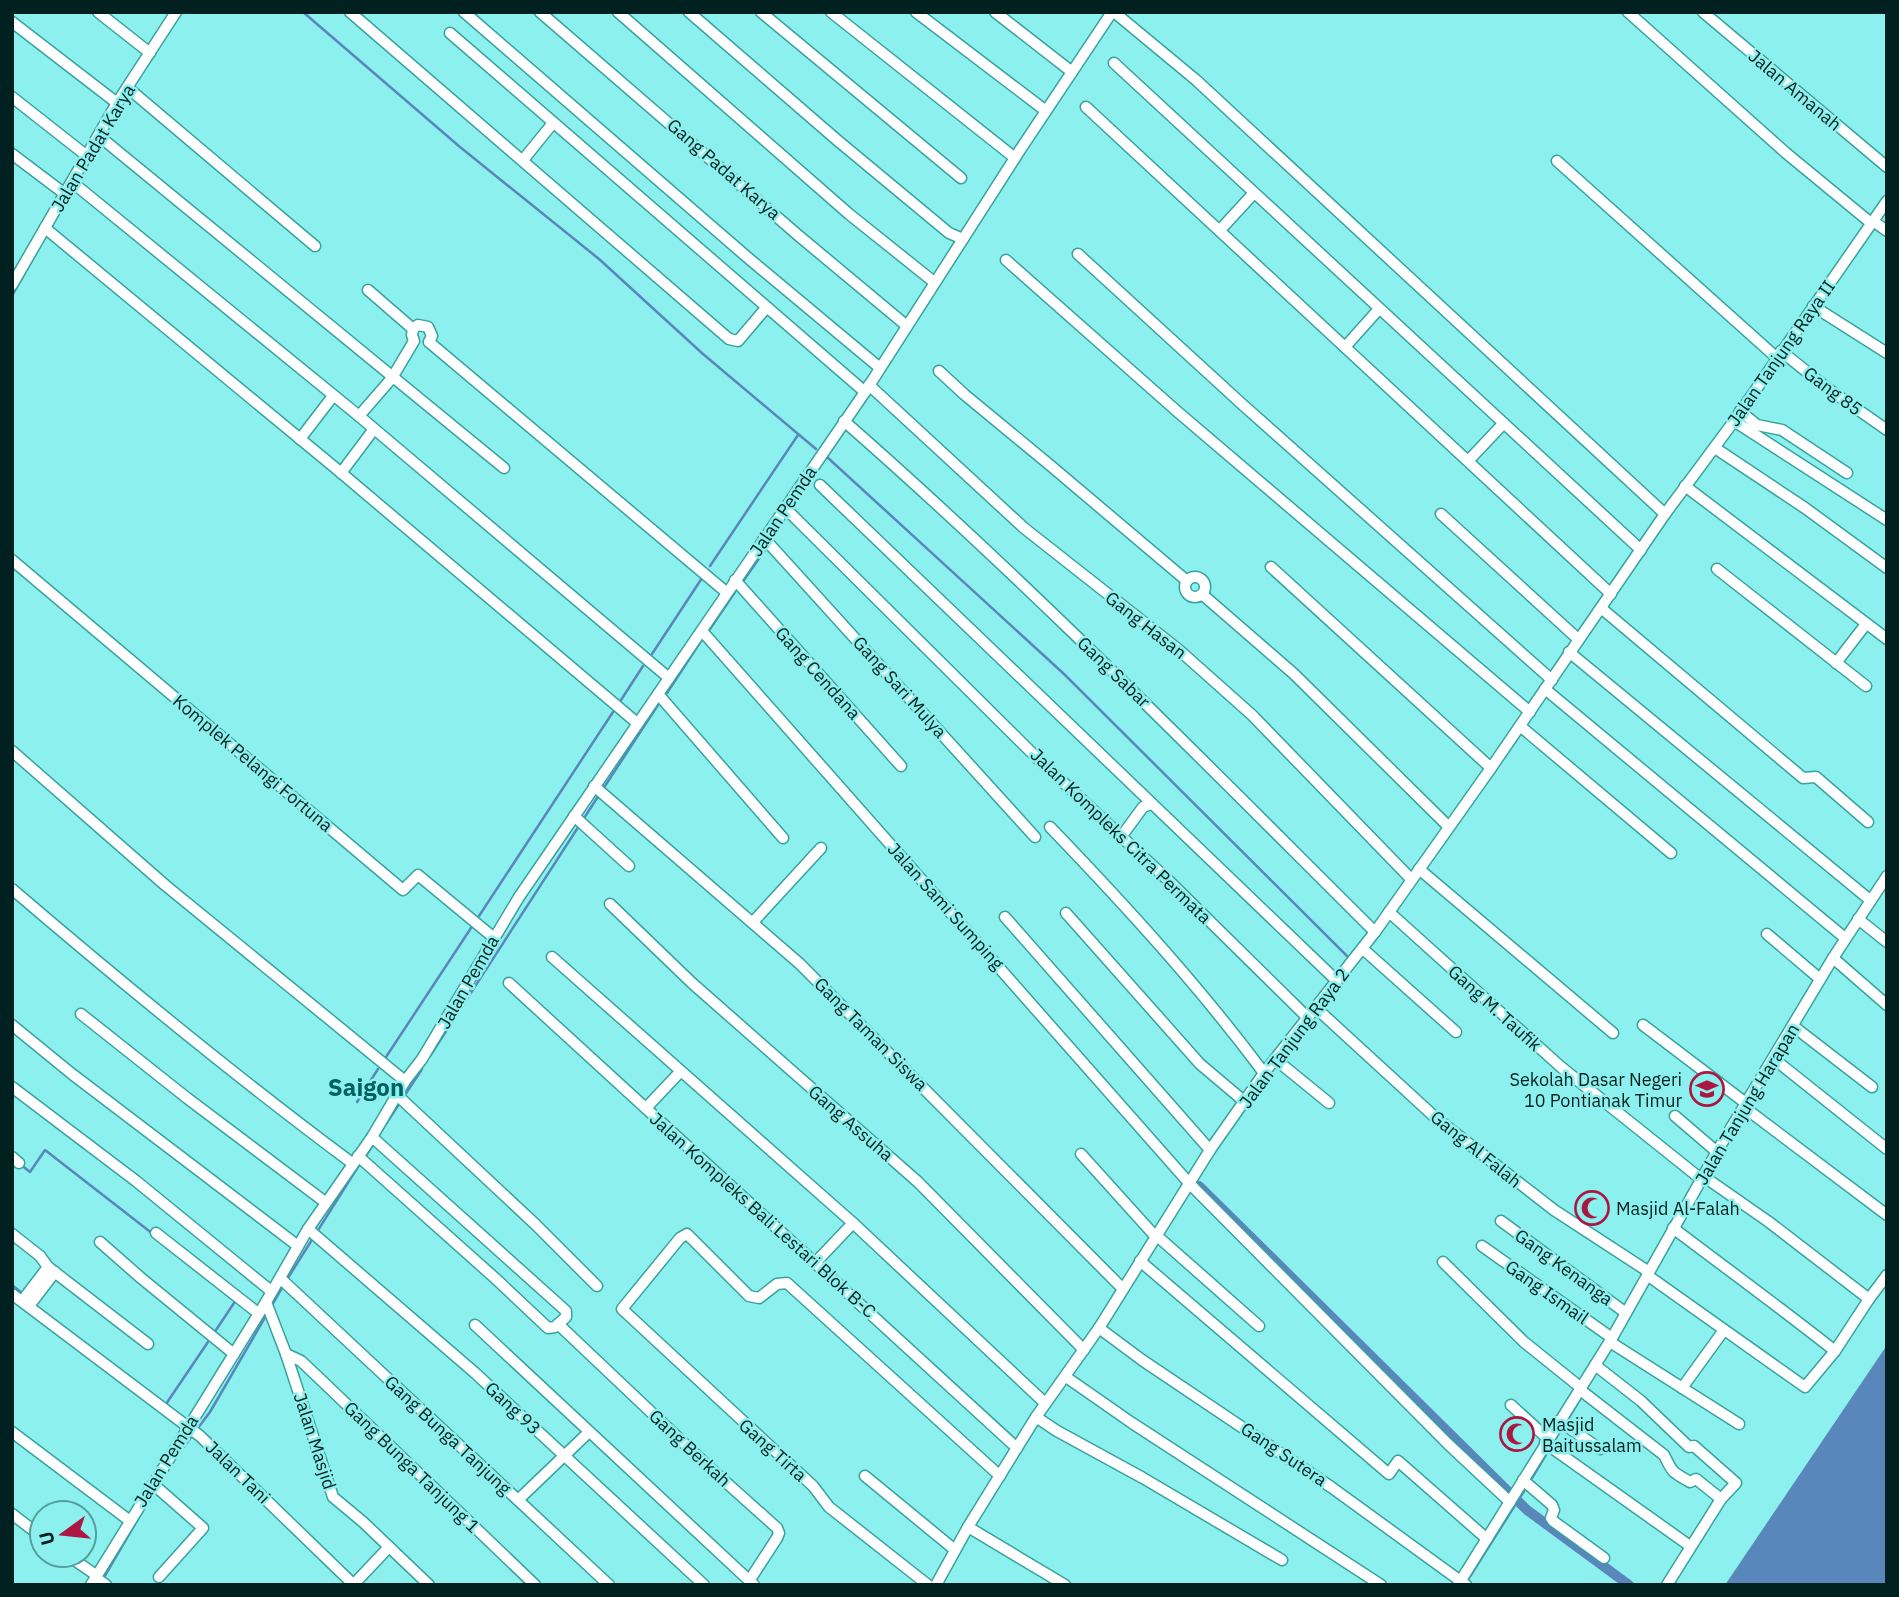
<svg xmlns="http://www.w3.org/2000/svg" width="1899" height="1597" font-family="'IBM Plex Sans',sans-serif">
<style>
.water{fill:#5987bc}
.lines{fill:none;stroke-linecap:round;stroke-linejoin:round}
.stream{stroke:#5987bc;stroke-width:2.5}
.canal{stroke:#5987bc;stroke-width:10}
.minor-casing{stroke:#38a29f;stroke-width:13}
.minor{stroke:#fff;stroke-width:10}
.labels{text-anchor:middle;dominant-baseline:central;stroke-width:5;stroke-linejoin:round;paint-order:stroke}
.street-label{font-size:18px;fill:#012121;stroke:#8cf1ee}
.poi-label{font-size:18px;fill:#012121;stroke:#8cf1ee;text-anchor:start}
.district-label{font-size:24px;font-weight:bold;fill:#026160;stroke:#8cf1ee}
</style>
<rect width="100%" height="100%" fill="#8cf1ee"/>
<!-- water -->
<path class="water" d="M1887,1345V1585H1725Z"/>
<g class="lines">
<!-- stream -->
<g class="stream">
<path d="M303,12L460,147L599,259L703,354L816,449"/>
<path d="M12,296L41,244"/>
<path d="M827,457L1064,674L1348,957"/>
<path d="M710,566L798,435"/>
<path d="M744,580L765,550"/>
<path d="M710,629L735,592"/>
<path d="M652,654L702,578"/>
<path d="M667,693L701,641"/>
<path d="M621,700L643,666"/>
<path d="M603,789L658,705"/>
<path d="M479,916L613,712"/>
<path d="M430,1056L599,795"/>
<path d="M386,1057L471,928"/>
<path d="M357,1102L378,1069"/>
<path d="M42,1116L84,1148"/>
<path d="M378,1136L422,1069"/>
<path d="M365,1157L375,1142"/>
<path d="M20,1164L30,1172L45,1150L153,1234"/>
<path d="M286,1281L361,1162"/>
<path d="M12,1285L23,1294"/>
<path d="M272,1305L283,1286"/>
<path d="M40,1309L103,1357"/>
<path d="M216,1330L236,1300"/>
<path d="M164,1403L166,1404L208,1342"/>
<path d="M1568,1419L1580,1399"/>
<path d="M1554,1441L1560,1431"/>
<path d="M173,1461L210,1412L267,1314"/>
<path d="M1532,1478L1547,1453"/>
<path d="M1469,1578L1524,1491"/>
<path d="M103,1579L149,1500"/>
</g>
<!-- canal -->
<path class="canal" d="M1199,1186L1527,1510L1629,1585"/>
<!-- minor casing -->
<g class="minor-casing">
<g id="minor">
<path d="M98,12L150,53"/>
<path d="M350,12L729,339L738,341L766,308"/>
<path d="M464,12L747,257L880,368"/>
<path d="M540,12L799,236L907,326"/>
<path d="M618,12L849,214L934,282"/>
<path d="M689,12L837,140L949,233L963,239"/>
<path d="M761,12L961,178"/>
<path d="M831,12L1015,158"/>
<path d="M916,12L1046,111"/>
<path d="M995,12L1072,72"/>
<path d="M1114,12L1196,80L1665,514"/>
<path d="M1628,12L1786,153L1871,223"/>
<path d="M1703,12L1887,167"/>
<path d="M12,22L117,103"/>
<path d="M450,33L865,392"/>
<path d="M1114,63L1641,550"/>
<path d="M128,88L315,246"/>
<path d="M12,97L87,156"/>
<path d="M1086,107L1611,594"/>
<path d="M99,136L504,468"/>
<path d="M12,154L65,194"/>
<path d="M523,160L553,123"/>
<path d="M1557,161L1777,358"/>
<path d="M72,182L359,416L669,678"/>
<path d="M1873,221L1887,231"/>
<path d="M45,228L339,471L636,722"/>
<path d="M1220,230L1254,193"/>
<path d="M1078,254L1243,405L1552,680"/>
<path d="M1006,260L1179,413L1530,712"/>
<path d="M12,285L117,103L176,12"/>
<path d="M368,290L413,329"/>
<path d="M1813,306L1887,353"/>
<path d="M413,329L418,325L428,327L432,336L429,342"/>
<path d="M429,342L726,592"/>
<path d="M1345,347L1379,309"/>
<path d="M1781,351L1827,388L1887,430"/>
<path d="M939,371L965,395L1051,466L1187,581"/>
<path d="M869,385L1024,528L1179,650L1252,715L1411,879"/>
<path d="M1740,411L1757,425L1782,430L1847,473"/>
<path d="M359,416L392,378L414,341L412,335L413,329"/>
<path d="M844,421C1029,583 1201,759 1375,932"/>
<path d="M1734,421L1887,520"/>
<path d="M300,439L333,396"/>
<path d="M1715,448L1805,508L1887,568"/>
<path d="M1469,460L1503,424"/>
<path d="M341,473L374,429"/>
<path d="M820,485L1337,981"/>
<path d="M1685,486L1887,639"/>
<path d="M785,508L1036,757L1170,882L1308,1018"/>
<path d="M1441,514L1578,639"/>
<path d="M764,538L1035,837"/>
<path d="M12,560L403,890L418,875L493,937"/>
<path d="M1271,567L1491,768"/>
<path d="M1717,569L1866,686"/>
<circle cx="1195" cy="587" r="10"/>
<path d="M735,580L901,766"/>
<path d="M1203,595L1294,674L1449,827"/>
<path d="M1601,608L1803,778L1816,777L1868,822"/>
<path d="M702,631L1189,1183L1448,1444L1510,1502"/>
<path d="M1569,652L1870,900"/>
<path d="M1836,663L1866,624"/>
<path d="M1545,689L1845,938"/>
<path d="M658,694L783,838"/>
<path d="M1520,726L1671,853"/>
<path d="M12,751L165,885L405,1081"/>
<path d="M594,786L800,964L1123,1289"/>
<path d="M574,816L629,866"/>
<path d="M1050,827C1126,906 1199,986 1264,1073"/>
<path d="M1121,837L1143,807L1151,804"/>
<path d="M1419,869L1613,1033"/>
<path d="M12,889C123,984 235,1076 352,1163"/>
<path d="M610,904L692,983L918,1182L1084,1350"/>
<path d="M1389,912L1561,1067L1701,1179"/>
<path d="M1066,913L1200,1064L1245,1102"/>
<path d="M1005,917L1210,1150"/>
<path d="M1858,919L1887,942"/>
<path d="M753,922L821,848"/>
<path d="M1767,934L1820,979"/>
<path d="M1363,949L1456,1032"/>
<path d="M552,957L853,1223L1045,1403"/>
<path d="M1833,958L1887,1005"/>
<path d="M509,983L1017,1448"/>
<path d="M1316,1008L1437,1119L1554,1210L1649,1272"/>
<path d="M81,1014L187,1098L325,1202"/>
<path d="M12,1025L72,1074L298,1246"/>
<path d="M1643,1025L1747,1104"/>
<path d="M1793,1026L1872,1087"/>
<path d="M1275,1059L1329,1103"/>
<path d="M1774,1059L1887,1149"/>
<path d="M12,1087L136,1181L271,1291"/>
<path d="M397,1095L535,1224L597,1286"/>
<path d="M646,1108L680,1072"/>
<path d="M1745,1108L1887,1215"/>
<path d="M1675,1116L1717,1152"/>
<path d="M1081,1154L1155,1236"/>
<path d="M358,1156L496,1279L548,1328L555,1327L566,1317V1311L372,1137"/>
<path d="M12,1157L19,1163"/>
<path d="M1703,1176L1769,1222L1869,1299L1887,1275"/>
<path d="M1501,1221L1626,1313"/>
<path d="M1673,1228C1727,1269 1782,1309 1835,1351"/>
<path d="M308,1229L474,1372L704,1585"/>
<path d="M156,1233L258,1313"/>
<path d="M12,1234L40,1256L48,1267L22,1301"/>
<path d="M1156,1235L1259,1326"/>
<path d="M100,1242L141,1278L234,1354"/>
<path d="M1482,1246L1612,1338"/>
<path d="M1140,1261L1389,1474L1398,1461L1487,1539"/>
<path d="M1443,1262L1524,1342L1580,1387"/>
<path d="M815,1263L853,1223"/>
<path d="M48,1267L148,1344"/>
<path d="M1647,1275L1805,1387L1835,1351L1869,1299"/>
<path d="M280,1278L609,1585"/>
<path d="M12,1294L200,1436L354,1585"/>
<path d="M266,1302L286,1354L333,1497L363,1522L429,1585"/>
<path d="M29,1306L55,1272"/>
<path d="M558,1324L710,1468L777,1528L779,1533L777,1538L749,1581"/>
<path d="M475,1325L754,1585"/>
<path d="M1099,1328L1142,1360L1331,1487L1466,1585"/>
<path d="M1610,1342L1739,1424"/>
<path d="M286,1354L301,1361L319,1378L535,1585"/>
<path d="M1595,1365L1641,1401L1689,1447L1694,1446L1736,1483L1721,1499L1667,1585"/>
<path d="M1066,1377L1132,1423L1381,1585"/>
<path d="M1682,1388L1724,1330"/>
<path d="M1579,1389L1664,1455C1673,1473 1671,1471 1690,1482L1696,1479L1721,1499"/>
<path d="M1511,1405L1547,1438"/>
<path d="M1036,1417L1057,1431L1143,1478L1282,1560"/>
<path d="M1559,1421L1600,1449"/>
<path d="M12,1432L130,1521"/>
<path d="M1545,1443L1690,1546"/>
<path d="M865,1476L955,1550"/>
<path d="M1523,1480L1552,1505L1554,1510L1551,1518L1553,1521L1604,1558"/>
<path d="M153,1484L203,1528L159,1577"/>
<path d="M518,1500L589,1432"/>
<path d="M12,1514L42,1537"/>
<path d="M968,1527L1065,1585"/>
<path d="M67,1555L96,1575"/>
<path d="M95,1577L106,1585"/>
<path d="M354,1584L389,1547"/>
<path d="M91,1585L266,1302L308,1229L372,1137L405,1081L422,1059L519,897L865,392L1020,150L1112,12"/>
<path d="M928,1585L829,1507L813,1486L622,1309L680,1238L687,1234L749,1296L759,1298L777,1284L787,1283L1000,1476"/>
<path d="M936,1585L968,1527L1036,1417L1099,1328L1210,1150L1264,1073L1375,932L1491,768L1665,514L1734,421L1887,201"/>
<path d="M1458,1585L1612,1338L1719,1148L1833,958L1887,876"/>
</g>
</g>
<!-- minor -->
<use href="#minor" class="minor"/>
</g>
<!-- icons -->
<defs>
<g id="school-ring" transform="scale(1.75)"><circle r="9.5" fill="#8cf1ee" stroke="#ac1742" stroke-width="1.5"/><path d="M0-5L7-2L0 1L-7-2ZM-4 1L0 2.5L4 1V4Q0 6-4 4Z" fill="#ac1742"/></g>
<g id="mosque-ring" transform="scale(1.75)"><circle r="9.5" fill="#8cf1ee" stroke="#ac1742" stroke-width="1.5"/><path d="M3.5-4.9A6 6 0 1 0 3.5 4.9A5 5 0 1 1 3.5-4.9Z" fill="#ac1742"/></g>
</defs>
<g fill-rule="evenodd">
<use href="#school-ring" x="1707" y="1089"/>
<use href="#mosque-ring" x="1592" y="1208"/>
<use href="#mosque-ring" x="1517" y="1434"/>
</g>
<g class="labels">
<!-- street labels -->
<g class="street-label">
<text transform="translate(1795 90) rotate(40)">Jalan Amanah</text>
<text transform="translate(93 148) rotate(-59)">Jalan Padat Karya</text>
<text transform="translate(724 169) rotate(41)">Gang Padat Karya</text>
<text transform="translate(1781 353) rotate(-55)">Jalan Tanjung Raya II</text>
<text transform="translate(1833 391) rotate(37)">Gang 85</text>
<text transform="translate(783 511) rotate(-56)">Jalan Pemda</text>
<text transform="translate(1146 625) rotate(38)">Gang Hasan</text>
<text transform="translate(1114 672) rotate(44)">Gang Sabar</text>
<text transform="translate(818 673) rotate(48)">Gang Cendana</text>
<text transform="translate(900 687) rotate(48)">Gang Sari Mulya</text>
<text transform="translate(253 763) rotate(40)">Komplek Pelangi Fortuna</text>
<text transform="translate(1121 836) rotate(44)">Jalan Kompleks Citra Permata</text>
<text transform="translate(946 906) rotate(48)">Jalan Sami Sumping</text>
<text transform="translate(468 982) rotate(-60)">Jalan Pemda</text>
<text transform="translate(1495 1008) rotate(42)">Gang M. Taufik</text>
<text transform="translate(871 1034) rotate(45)">Gang Taman Siswa</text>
<text transform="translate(1294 1038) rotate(-53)">Jalan Tanjung Raya 2</text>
<text transform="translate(1747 1104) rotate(-59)">Jalan Tanjung Harapan</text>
<text transform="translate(851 1123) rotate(41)">Gang Assuha</text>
<text transform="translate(1476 1149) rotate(39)">Gang Al Falah</text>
<text transform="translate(763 1215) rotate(42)">Jalan Kompleks Bali Lestari Blok B-C</text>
<text transform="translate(1564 1267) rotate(36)">Gang Kenanga</text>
<text transform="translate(1547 1292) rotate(35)">Gang Ismail</text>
<text transform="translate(513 1408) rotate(43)">Gang 93</text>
<text transform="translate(448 1435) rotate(43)">Gang Bunga Tanjung</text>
<text transform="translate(315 1441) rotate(72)">Jalan Masjid</text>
<text transform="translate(690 1448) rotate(43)">Gang Berkah</text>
<text transform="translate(773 1450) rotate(42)">Gang Tirta</text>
<text transform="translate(1284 1454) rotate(34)">Gang Sutera</text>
<text transform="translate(166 1461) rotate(-58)">Jalan Pemda</text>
<text transform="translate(412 1467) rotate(44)">Gang Bunga Tanjung 1</text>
<text transform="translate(238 1472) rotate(44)">Jalan Tani</text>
</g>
<!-- poi labels -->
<g class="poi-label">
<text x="1682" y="1079" text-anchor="end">Sekolah Dasar Negeri<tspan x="1682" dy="21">10 Pontianak Timur</tspan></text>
<text x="1616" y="1208">Masjid Al-Falah</text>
<text x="1542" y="1424">Masjid<tspan x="1542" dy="21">Baitussalam</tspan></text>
</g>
<!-- district labels -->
<g class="district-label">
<text x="366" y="1087">Saigon</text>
</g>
</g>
<!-- border -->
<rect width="1899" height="1597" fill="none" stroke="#012121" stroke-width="28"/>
<!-- north arrow -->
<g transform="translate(63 1534) rotate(255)"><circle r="33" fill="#8cf1ee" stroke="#549e9c" stroke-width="2"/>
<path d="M0-5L12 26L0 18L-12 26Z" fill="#ac1742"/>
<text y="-10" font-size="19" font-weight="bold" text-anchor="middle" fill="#012121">U</text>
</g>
</svg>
